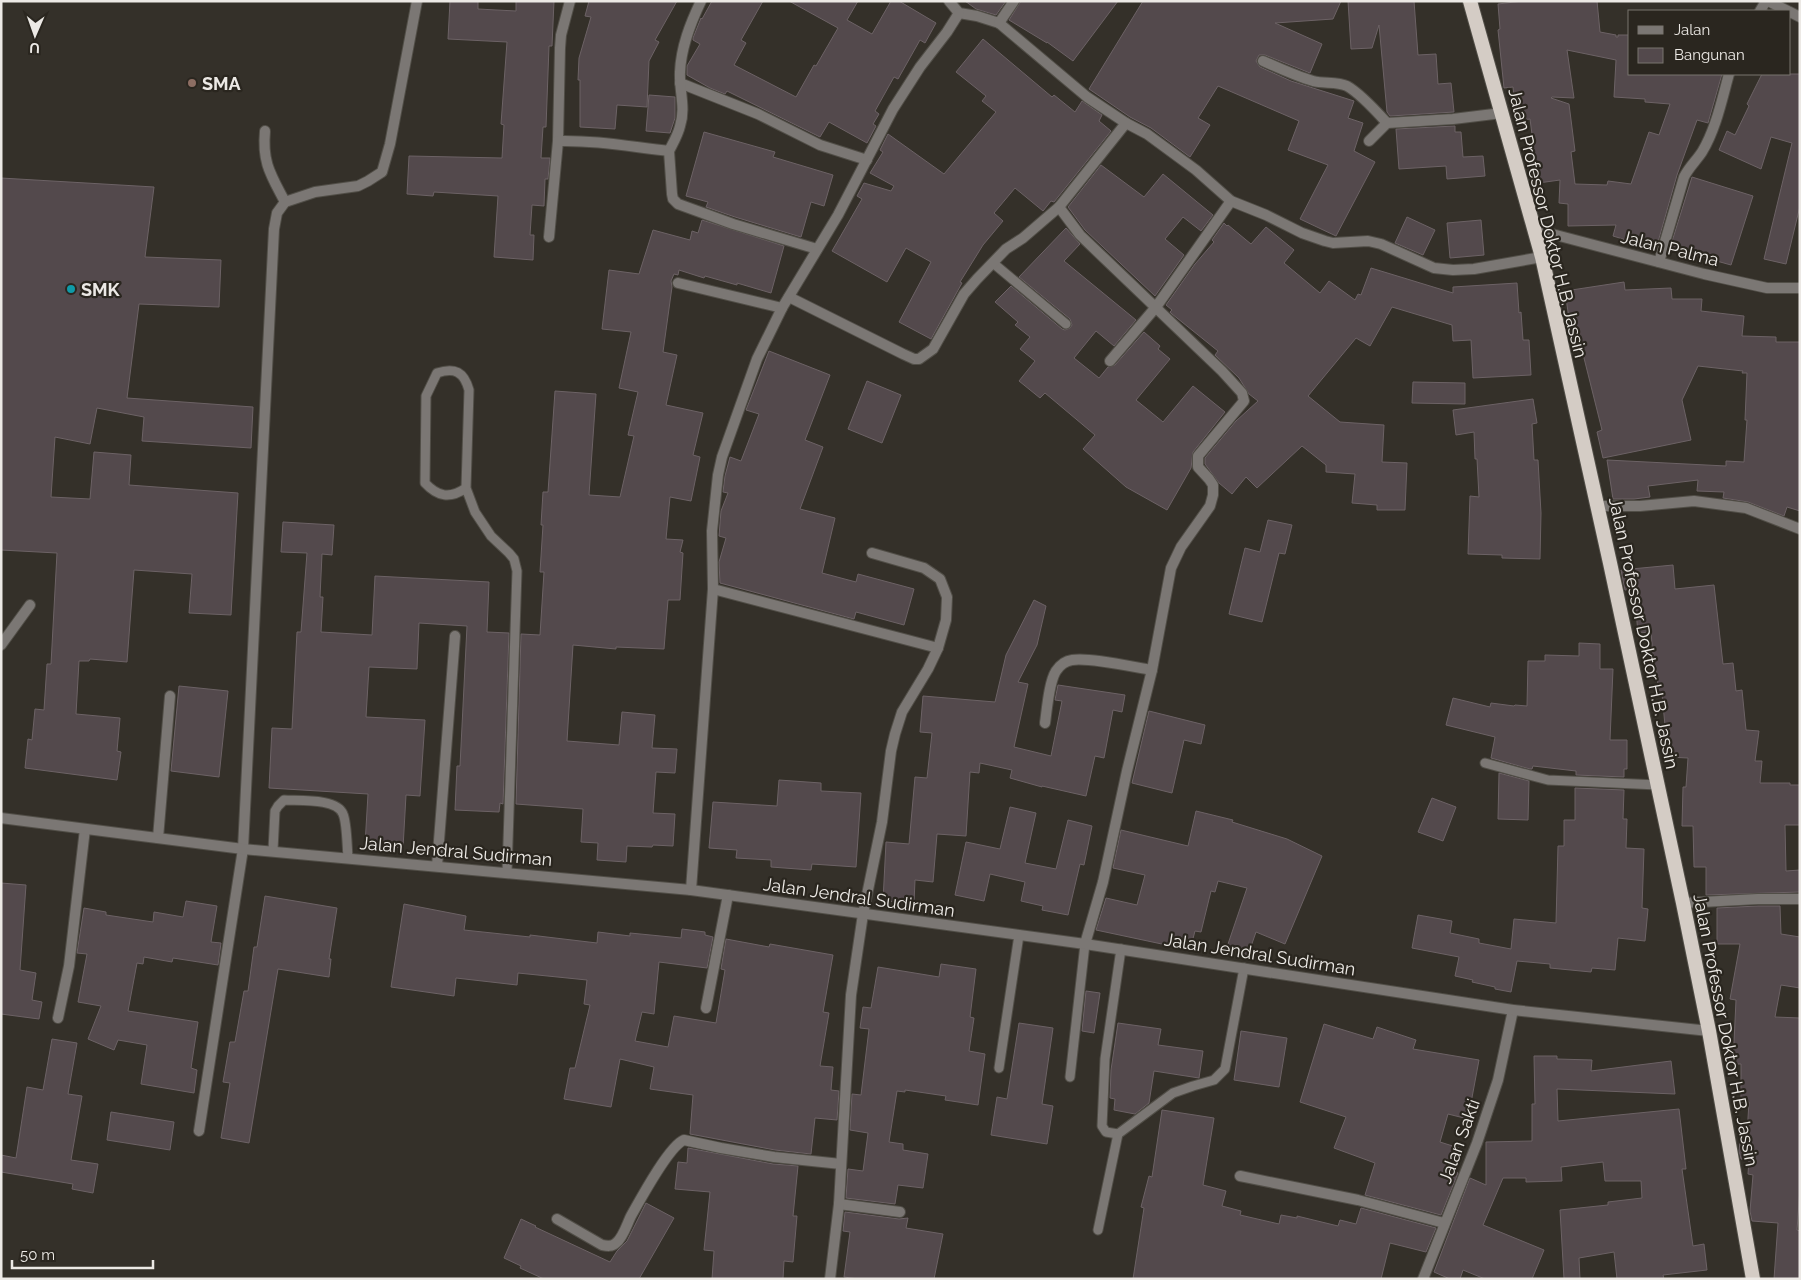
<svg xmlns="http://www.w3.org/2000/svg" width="1801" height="1280" font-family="Raleway,sans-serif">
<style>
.building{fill:#53494c;stroke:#6c6265;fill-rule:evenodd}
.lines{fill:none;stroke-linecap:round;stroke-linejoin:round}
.service-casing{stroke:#514e47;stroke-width:11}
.minor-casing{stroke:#514e47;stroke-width:12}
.tertiary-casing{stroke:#514e47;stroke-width:12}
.trunk-casing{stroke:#514e47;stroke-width:16}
.service{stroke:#7b7774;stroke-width:9}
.minor{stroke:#7b7774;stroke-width:10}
.tertiary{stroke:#7b7774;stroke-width:10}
.trunk{stroke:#d4ccc5;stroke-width:14}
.education-dot{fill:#8d6e63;stroke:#2a261f;stroke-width:2}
.culture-dot{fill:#0f9aa8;stroke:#2a261f;stroke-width:2}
.labels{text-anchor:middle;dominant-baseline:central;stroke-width:4.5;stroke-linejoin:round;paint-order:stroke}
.poi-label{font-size:18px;font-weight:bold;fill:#ece9e5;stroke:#2a261f;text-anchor:start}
.street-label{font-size:18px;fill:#ece9e5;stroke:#2a261f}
</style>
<rect width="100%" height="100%" fill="#343029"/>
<!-- building -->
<g class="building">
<path d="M450,1H478V9L516,11V1H554L552,46H549L546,127H543L541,158H550L548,179H545L544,206L532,205L530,235H534L533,260L494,257L498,196L434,192L433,196L407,194L409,156L502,158L504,125L501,124L507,42L448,39Z"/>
<path d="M589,1H677L655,40L659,42L649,61L647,107L617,105L615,129L580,127V80H578L579,58L591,17L585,16Z"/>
<path d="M712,1H763L741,40L746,43L734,65L796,97L814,65L816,66L838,28L789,1H858L847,20L872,34L891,1H899L936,23L925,43L920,40L898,79L894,77L875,111L879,114L873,124L876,126L867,143L829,122L820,137L727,91L725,94L710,88L687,75V66L700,44L693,40V38L701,18L702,19Z"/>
<path d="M965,1H1006L996,15L976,9Z"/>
<path d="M1021,1H1118L1073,61L1047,42V43L1009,20Z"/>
<path d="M1143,1H1341L1333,19L1275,23L1322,44L1310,73L1265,55H1259L1256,61L1260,67L1291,81L1354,101L1348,118L1363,123L1354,151L1375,162L1336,236L1300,219L1328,165L1288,150L1299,121L1218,86L1198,118L1210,125L1190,157L1151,128L1130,117L1089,89Z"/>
<path d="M1348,1H1414L1418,55L1436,54L1438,84L1451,83L1454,112L1390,116L1387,112L1379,25L1372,48L1351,49Z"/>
<path d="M1523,1H1597L1600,32L1616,35V37H1618V35H1630V74H1722L1708,123L1697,120L1677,175L1656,249L1613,236L1616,225L1568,226V204L1559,203L1560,180L1531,184L1528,166L1536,165L1530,119L1517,121L1513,87L1504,88L1498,30L1500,29L1498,4ZM1567,50L1616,60L1614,97L1645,99V102L1670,104L1659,135L1649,132L1631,184L1608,181L1607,185L1575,184L1571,152L1575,151L1569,104L1551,98L1552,97L1574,98Z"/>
<path d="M983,39L1052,97L1054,95L1075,112L1082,101L1102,115L1099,121L1111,131L1054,202L1051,201L1043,211L1015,188L994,213L1003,221L983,245L960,282L962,283L931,339L899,322L931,262L906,248L887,282L832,251L862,199L857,196L864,183L891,191L894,186L870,173L883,152L880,150L888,134L944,174L996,112L982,101L986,96L956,72Z"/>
<path d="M1762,74H1800V206L1786,264L1764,259L1792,143L1771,137L1761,169L1719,150L1727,131L1735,135L1749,106L1747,104Z"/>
<path d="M649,95L675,97V118L670,133L646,131Z"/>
<path d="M1455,126V132H1461L1463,157L1483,156L1485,176L1447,179L1446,166L1399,169L1396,129Z"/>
<path d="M704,132L775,152L773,157L833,175L824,206L811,202L801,237L735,217L706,207L708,202L686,196Z"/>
<path d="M1101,165L1144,197L1163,174L1213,215L1201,231L1183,217L1165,239L1184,255L1155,296L1085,230L1068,207Z"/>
<path d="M1692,177L1753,196L1731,265L1670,248Z"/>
<path d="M1,178L154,187L145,257L221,260L219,307L139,304L127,398L253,407L251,448L142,441L144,417L97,408L90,444L55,437L51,497L90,499L94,452L131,455L129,485L238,493L231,615L189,613L192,574L134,570L127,662L90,659L89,661H79L76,714L120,718L117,751L121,752L117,780L25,768L28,739L32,740L35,709L44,710L47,664H51L57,553L1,550Z"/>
<path d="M1407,217L1435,230L1423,255L1395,243Z"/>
<path d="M702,220L784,246L771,293L737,283V285L705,276L704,278L679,270L678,275L674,274L671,281L672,287L663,352L677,355L666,405L703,413L693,455L700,457L691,501L670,497L666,539L683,540L680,552L683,553L680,600H668L664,649L616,647V649L573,645L567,741L619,745L622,712L655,715L652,748L677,749L675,773L656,772L653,813L675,814L673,846L653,845L652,847L627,846L626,862L597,860L598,843L581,842L583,809L516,804L521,634L540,635L544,572H540L543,525H541L543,492H548L555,391L596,394L589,495L620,497L634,436L628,435L638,392L619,388L631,332L602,329L609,270L639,274L653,230L690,240L692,231L698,233Z"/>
<path d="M1481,220L1484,255L1450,258L1447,223Z"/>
<path d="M1224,223L1227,226L1228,225L1251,244L1266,227L1294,250L1284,263L1320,293L1329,281L1355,300L1358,294L1361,295L1371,268L1453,293V287L1517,283L1519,313L1521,312L1523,340H1529L1531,375L1473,378L1471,340L1453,341L1452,325L1392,307L1370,346L1356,338L1308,396L1340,422L1384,425L1382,462L1407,463L1405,510H1377V505L1352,503L1355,474L1326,472V465L1302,446L1257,488L1246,477L1232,494L1219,483L1205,464V458L1236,421L1258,401L1249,394L1239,378L1215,355L1218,351L1172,314L1170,312L1172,310L1166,305L1195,264L1214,242L1212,240Z"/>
<path d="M1066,228L1080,244L1064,261L1136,320L1114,346L1096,331L1074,358L1099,378L1108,367L1115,365L1144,332L1160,346L1158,349L1170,359L1136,400L1163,422L1193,386L1225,412L1193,452L1191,468L1167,510L1126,487L1083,449L1095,435L1045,393L1040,398L1019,381L1035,361L1020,349L1030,337L1015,325L1018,322L995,302L1011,286L1062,329L1065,330L1070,328L1072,325L1070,319L1019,277Z"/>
<path d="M1624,282L1625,290L1671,288L1672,299H1702L1701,311L1744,316L1742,336L1776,337V342H1800V511L1787,507L1784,516L1748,502L1723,498L1724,492L1697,491L1698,480L1648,486L1650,497L1634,499H1613L1607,460L1726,466V461L1744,462L1747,420H1745L1747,373H1742L1743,371L1698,366L1682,400L1691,440L1603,458L1597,432L1602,430L1581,346H1573L1565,291Z"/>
<path d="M769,351L830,375L805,440L823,447L800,509L835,518L822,573L856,582L858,574L914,589L904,625L856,612L854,619L720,583L719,562L726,538L719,536L721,511L728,493L723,492L725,476L730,457L741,461L759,414L746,410Z"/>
<path d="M867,381L901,395L882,443L848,429Z"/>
<path d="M1413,382L1465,383V404L1412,403Z"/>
<path d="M1533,399L1537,423L1532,424L1534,460H1538L1541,513L1540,559L1502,558V555L1468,554L1470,496L1479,497L1477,459H1475L1474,432L1456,435L1453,410Z"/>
<path d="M1268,520L1292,525L1285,554L1279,553L1262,622L1229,614L1245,548L1260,552Z"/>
<path d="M283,522L334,525L332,555L322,554L320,597H323L321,632L372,635L375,576L489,582L487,632L509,633L503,804L500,803L499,812L455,810L457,766H460L467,626L419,623L417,669L369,667L366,717L425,720L420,796L406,795L403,848L365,845L368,794L269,788L272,728L292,729L297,632H301L307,553L281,552Z"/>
<path d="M1673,565L1675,589L1714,585L1723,664L1733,663L1736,691L1742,690L1746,730L1759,731L1755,761H1762L1760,783H1790V785H1800V825H1785L1786,871L1800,870V892L1706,895V867H1694L1693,826H1682L1683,787H1686L1688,758L1668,757L1662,694L1659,695L1656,666L1654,667L1651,632L1638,633L1634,589L1625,590L1621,570Z"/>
<path d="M1034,600L1046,606L1037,645L1018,682L1028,684L1014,747L1051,756L1062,701L1055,700L1058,685L1125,695L1122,712L1113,710L1104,758L1095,756L1086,796L1042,786V787L1010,778L1012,770L980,763L979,773L970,772L966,836L937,834L933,882L915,880L914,903L883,901L886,842L909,844L915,777L927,778L932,733L920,732L923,696L995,702L1006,655Z"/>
<path d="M1579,643L1600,644V669H1613L1610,740H1627V769H1624V777L1576,775V771L1533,766L1532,769H1530L1491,758L1495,737L1446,725L1453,698L1490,707L1491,703L1514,706L1515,705L1527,706L1528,661H1545V655L1579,656Z"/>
<path d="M179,686L228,691L219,777L171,771Z"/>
<path d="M1149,711L1205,725L1201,744L1184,740L1172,793L1132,783Z"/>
<path d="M1499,773L1529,781L1528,820L1498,819Z"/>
<path d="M779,780L821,783V791L861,793L856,867L812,864L811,870L771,867V860L736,858L737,850L709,848L713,802L777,806Z"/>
<path d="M1575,788L1624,790L1623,819H1627L1626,848L1644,849L1642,908L1648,909L1645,941L1618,938L1615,970L1592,968L1591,972L1550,968V964L1517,961L1511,992L1495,989V987L1472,982L1473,980L1455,976L1459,957L1412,948L1418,915L1452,921L1450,933L1479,939V943L1511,949L1514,919L1556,923L1558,846H1564V820H1575Z"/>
<path d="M1432,798L1456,807L1443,841L1418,832Z"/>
<path d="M1010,807L1036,813L1025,863L1056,869L1068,820L1092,826L1084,865L1080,864L1068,915L1042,910L1043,906L1021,901L1025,882L990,874L984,901L955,895L966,842L1000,849Z"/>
<path d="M1196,811L1233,820L1232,822L1287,839L1322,856L1285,944L1256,932L1248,955L1227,947L1247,888L1218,881L1215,892L1211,891L1201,932L1195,931L1190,950L1096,930L1106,898L1137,905L1145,875L1113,868L1121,830L1188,846Z"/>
<path d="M1,883L26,885L20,970L36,973L32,1000L42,1002L39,1019L1,1014Z"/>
<path d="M265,896L337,908L329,959H331L329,977L278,969L249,1143L221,1138L230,1083L223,1082L230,1042H235L244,991H248L254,947H257Z"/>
<path d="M186,901L217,906L211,942L221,943L218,965L173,958L172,962L144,957L143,964L137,963L128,1011L198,1022L191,1068L197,1070L194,1093L141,1084L147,1045L118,1040L114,1050L88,1039L101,1006L78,1002L87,954L77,953L84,908L106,912V915L153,922L154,912L183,917Z"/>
<path d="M404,904L466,916L464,930L530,937V935L597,943L598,932L630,936V933L681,938L682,929L705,932V935L713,937L707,968L659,962L654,1014L642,1012L635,1041L668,1047L674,1016L716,1023L725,970L721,969L726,939L769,947L770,944L833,955L823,1012L829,1013L820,1066L833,1067L831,1090L839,1091L837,1120L815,1118L811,1154L775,1150L690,1134L693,1095L650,1089L654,1067L620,1059L611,1107L564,1099L570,1068H575L590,1005L584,1004L587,980L518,973L517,985L456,978L454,996L391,987Z"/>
<path d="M1758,906H1780L1781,934L1800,937V988L1781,985L1775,1017L1800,1018V1188L1797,1230L1800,1231V1279H1774L1778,1223L1752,1221L1750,1211L1753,1175L1748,1174L1749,1160L1741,1159L1739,1151L1741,1133L1747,1134L1749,1102H1741V1064H1733L1736,1000L1730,999L1740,944H1717V908Z"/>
<path d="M941,964L976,969L970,1017L974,1018L969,1051L985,1054L978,1105L945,1100L946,1096L905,1090V1092L897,1091L889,1142L903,1144V1150L928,1154L923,1188L898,1185L895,1204L846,1198L848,1169L863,1171L868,1133L850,1130L852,1094L861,1095L869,1029L860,1028L863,1007L871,1008L878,967L939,977Z"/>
<path d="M1086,991L1100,993L1094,1033L1082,1031Z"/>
<path d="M1019,1023L1053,1028L1042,1104L1053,1106L1047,1144L991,1135L997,1097L1007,1099Z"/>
<path d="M1118,1023L1161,1029L1158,1045L1203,1051L1199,1078L1154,1071L1149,1103L1135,1114L1114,1110L1115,1099L1110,1098L1111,1070Z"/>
<path d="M1324,1024L1373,1039L1377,1027L1416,1040L1413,1049L1479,1060L1468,1119L1448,1114L1440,1142L1459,1148L1452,1170L1458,1173L1441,1215L1365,1195L1375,1163L1334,1148L1346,1117L1300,1102Z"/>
<path d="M1241,1031L1287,1038L1279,1087L1234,1080Z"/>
<path d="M52,1039L77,1043L68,1094L82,1096L71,1160L98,1164L93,1193L72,1189L73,1184L1,1172V1155L16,1158L27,1087L43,1090Z"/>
<path d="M1534,1056H1557V1059L1592,1060L1591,1071L1671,1061L1675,1094L1557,1089L1558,1121L1679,1109L1686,1169H1682L1693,1246L1704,1244L1707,1270L1663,1275L1664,1279H1617L1614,1252L1579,1258L1580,1279H1564L1560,1210L1608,1205V1202L1642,1198L1641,1181H1605L1603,1162L1561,1167L1562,1181L1526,1182V1178H1503L1483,1225L1544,1250L1532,1279H1485L1463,1270L1460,1279H1450L1434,1272L1470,1178L1486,1185V1142L1532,1141V1104H1535Z"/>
<path d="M1162,1110L1214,1118L1203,1185L1226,1191L1222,1206L1241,1211L1240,1215L1279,1224L1281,1215L1297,1218V1216L1338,1226L1340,1220L1356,1224L1361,1208L1436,1228L1426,1252L1390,1243L1381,1279H1133L1144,1208L1141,1207L1149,1176L1152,1177Z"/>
<path d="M111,1112L174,1122L170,1150L107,1140Z"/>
<path d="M688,1148L773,1164L798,1166L793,1216H797L793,1262L784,1261L783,1279H712L714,1251L704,1250L710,1192L675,1189L678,1162L687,1163Z"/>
<path d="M646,1203L674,1218L639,1279H544L520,1268L521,1266L504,1258L521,1219L536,1226L535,1227L610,1262L617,1251L627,1241Z"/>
<path d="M845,1212L899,1219L908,1218L906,1228L943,1234L934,1279H858L844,1277L850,1232L843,1231Z"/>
</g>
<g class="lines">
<!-- service casing -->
<g class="service-casing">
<g id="service">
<path d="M993,263L1066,324"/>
<path d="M466,488C450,499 438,497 425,483L426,396L437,373C455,367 464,372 469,390L466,488L475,512L491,536L509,553L514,559L517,571L507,872"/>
<path d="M1485,763L1548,780L1658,785"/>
<path d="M273,850L275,811L278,806L284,800C299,801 337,798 343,814C347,823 347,847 348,857"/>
<path d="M999,1068L1019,935"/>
<path d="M1070,1077L1085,944"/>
<path d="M1118,1134L1106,1132L1102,1126L1105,1059L1121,949"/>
<path d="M1098,1230L1118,1134L1173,1093L1193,1086L1214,1080L1225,1069L1244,968"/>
</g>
</g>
<!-- minor casing -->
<g class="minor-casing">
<g id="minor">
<path d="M949,1L959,13L977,16L999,23L1087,97L1126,123L1147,134L1196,170L1231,201L1266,215L1302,233L1325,241L1333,243L1368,241L1381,244L1434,268L1453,270L1474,269L1542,257"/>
<path d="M1768,1L1788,11"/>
<path d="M1760,11L1766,1"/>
<path d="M1790,12L1800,17"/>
<path d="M999,23L1014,1"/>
<path d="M1263,61C1279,68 1296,76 1313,81C1324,84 1337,81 1347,86C1361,94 1377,112 1387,123"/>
<path d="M680,83L758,114L820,145L867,160"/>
<path d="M265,131C262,163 271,175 285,202"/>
<path d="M558,141L560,48L561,35L570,1"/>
<path d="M1369,141L1387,123L1453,119L1502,113"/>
<path d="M669,151C673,143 678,135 680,126C686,108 679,90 680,72C681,47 690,24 701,1"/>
<path d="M1533,229L1704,274L1767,288H1800"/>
<path d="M549,237L558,141C595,140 632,147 669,151L672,194L673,199L678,204L733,224L817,249"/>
<path d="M1659,262L1684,177C1689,167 1696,161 1702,152C1716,129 1722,99 1729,74"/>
<path d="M678,283L782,308"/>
<path d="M789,297L903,354L914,359H919L933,349L964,294L977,279L1006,249L1023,238L1059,207"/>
<path d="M1110,361L1156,307L1231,201"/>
<path d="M1597,506H1640L1694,501L1746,508L1800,529"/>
<path d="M713,589L938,648"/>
<path d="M1,645L30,605"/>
<path d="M1045,723C1047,709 1049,682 1056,671C1060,665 1065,661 1072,660C1089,657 1133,667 1152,670"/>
<path d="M158,838L170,696"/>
<path d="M437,866L455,636"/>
<path d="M691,890L713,589L712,531L718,475L722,457L757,359L782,308L838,215L893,109L920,67L947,32L959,13"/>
<path d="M1683,903L1758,899H1800"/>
<path d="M1085,944L1103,882L1127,771L1152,670L1171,568L1181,547L1210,506L1213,495V485L1209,479L1198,467V456L1244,401L1242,393L1222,371L1080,235L1059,207L1126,123"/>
<path d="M706,1008L728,895"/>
<path d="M58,1018L69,966L85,829"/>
<path d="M199,1131L243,849L274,229L277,213L285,202L315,192L358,186L368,181L382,172L390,144L417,1"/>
<path d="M1240,1176L1358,1200L1444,1223"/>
<path d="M839,1204L900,1212"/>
<path d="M557,1219L602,1245C607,1246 612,1247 616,1243C623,1238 627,1224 631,1216C640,1200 669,1146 684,1140L721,1148L774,1157L841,1164"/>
<path d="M830,1279L839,1204L851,995L863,914L882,822L891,751L895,734L902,712L928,669L938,648L946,620L947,597L940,579L924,568L872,553"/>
<path d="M1423,1279L1477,1143L1498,1080L1513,1010"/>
</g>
</g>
<!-- tertiary casing -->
<g class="tertiary-casing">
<path id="tertiary" d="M1,818L243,849L691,890L1085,944L1513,1010L1709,1031"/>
</g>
<!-- trunk casing -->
<g class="trunk-casing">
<path id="trunk" d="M1470,1L1542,257L1610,563L1683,903L1709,1031L1753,1279"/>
</g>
<!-- service -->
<use href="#service" class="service"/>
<!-- minor -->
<use href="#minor" class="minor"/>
<!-- tertiary -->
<use href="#tertiary" class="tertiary"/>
<!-- trunk -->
<use href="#trunk" class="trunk"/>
</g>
<!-- markers -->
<circle class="education-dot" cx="192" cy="83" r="5"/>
<circle class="culture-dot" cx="71" cy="289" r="5"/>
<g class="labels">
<!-- poi labels -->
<g class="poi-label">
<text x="202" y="83">SMA</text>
<text x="81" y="289">SMK</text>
</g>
<!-- street labels -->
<g class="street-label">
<text transform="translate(1548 223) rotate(76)">Jalan Professor Doktor H.B. Jassin</text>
<text transform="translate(1670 248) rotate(14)">Jalan Palma</text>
<text transform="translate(1644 633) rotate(78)">Jalan Professor Doktor H.B. Jassin</text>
<text transform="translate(456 851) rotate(5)">Jalan Jendral Sudirman</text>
<text transform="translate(859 897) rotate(8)">Jalan Jendral Sudirman</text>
<text transform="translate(1260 954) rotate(9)">Jalan Jendral Sudirman</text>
<text transform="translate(1726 1030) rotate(79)">Jalan Professor Doktor H.B. Jassin</text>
<text transform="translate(1459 1141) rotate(-70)">Jalan Sakti</text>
</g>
</g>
<!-- border -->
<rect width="1801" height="1280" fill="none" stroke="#ece9e5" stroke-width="5"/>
<!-- legend -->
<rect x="1628" y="10" width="162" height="65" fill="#2a261f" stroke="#78746e"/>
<rect x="1638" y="26" width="25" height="8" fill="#7b7774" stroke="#78746e"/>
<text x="1674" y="35" font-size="15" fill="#ece9e5">Jalan</text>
<rect x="1638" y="48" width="25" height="15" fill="#53494c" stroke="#78746e"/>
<text x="1674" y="60" font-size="15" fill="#ece9e5">Bangunan</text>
<!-- north arrow -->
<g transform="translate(35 35) rotate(182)" stroke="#2a261f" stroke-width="4" paint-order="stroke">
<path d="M0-4L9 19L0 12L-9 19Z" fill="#ece9e5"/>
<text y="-8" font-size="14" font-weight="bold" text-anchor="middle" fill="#ece9e5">U</text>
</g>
<!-- scale -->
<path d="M12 1260v8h141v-8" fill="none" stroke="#ece9e5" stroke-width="2.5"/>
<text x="20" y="1260" font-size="15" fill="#ece9e5" stroke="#2a261f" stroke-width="4" paint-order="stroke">50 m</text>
</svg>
